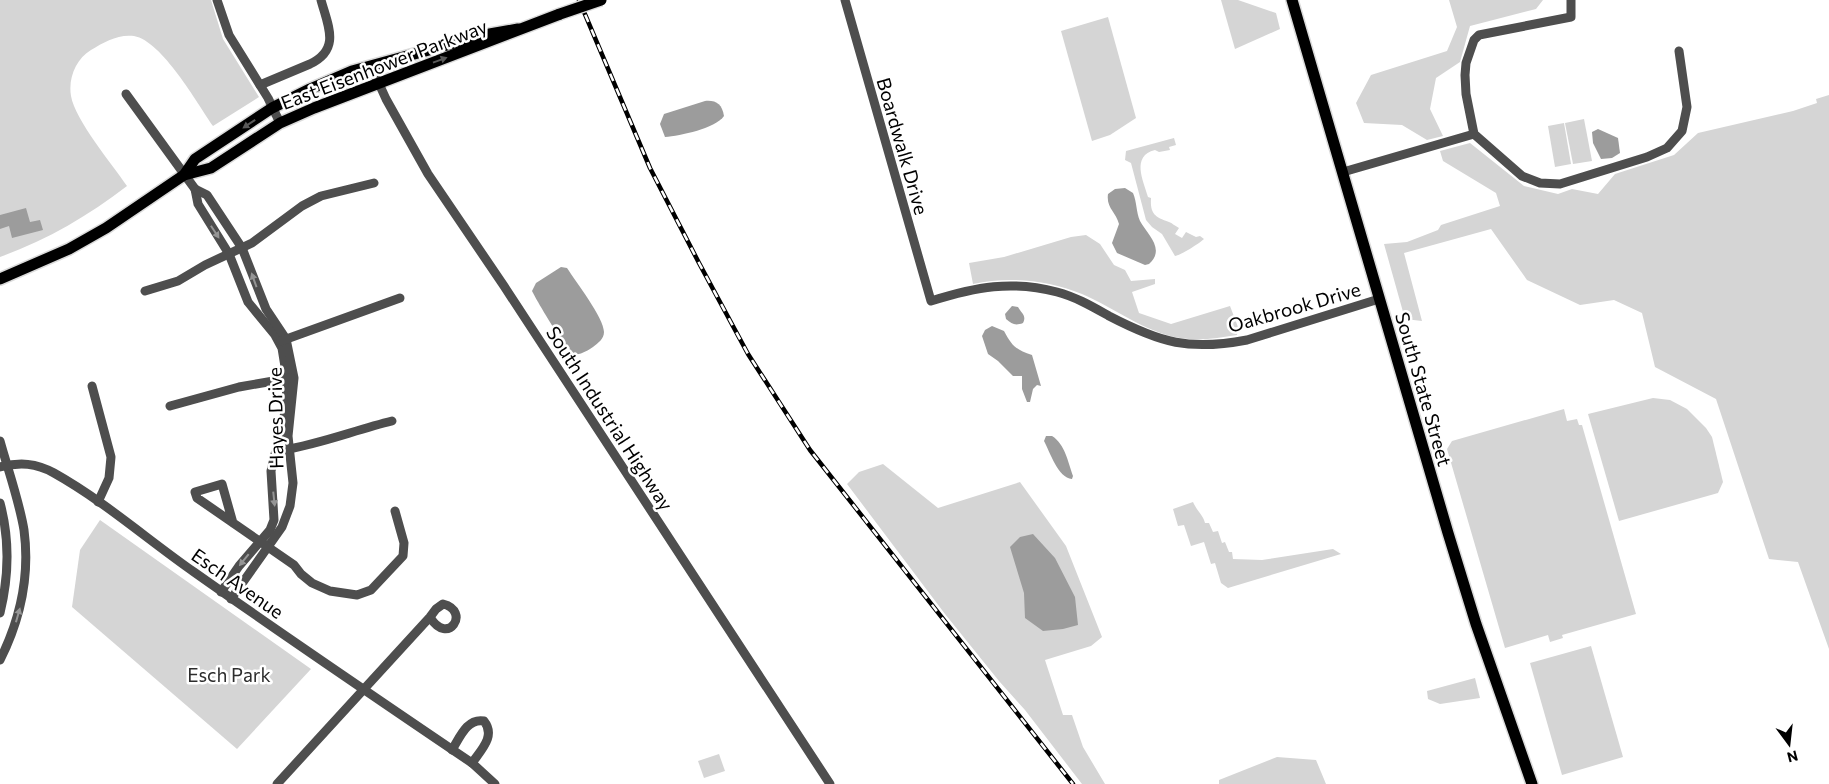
<svg xmlns="http://www.w3.org/2000/svg" width="1829" height="784" font-family="Commissioner,sans-serif">
<style>
.green{fill:#d5d5d5}
.water{fill:#9c9c9c}
.lines{fill:none;stroke-linecap:round;stroke-linejoin:round}
.major-casing{stroke:#dbdbdb;stroke-width:14}
.minor{stroke:#4e4e4e;stroke-width:9}
.major{stroke:#000;stroke-width:11}
.rail-casing{stroke:#000;stroke-width:4.5}
.rail{stroke:#fff;stroke-width:2.5;stroke-dasharray:8;stroke-linecap:butt}
.major-bridge-casing{stroke:#dbdbdb;stroke-width:14;stroke-linecap:butt}
.major-bridge{stroke:#000;stroke-width:11}
.oneway{fill:#595959}
.oneway2{fill:#959595}
.labels{text-anchor:middle;dominant-baseline:central;stroke-width:5;stroke-linejoin:round;paint-order:stroke}
.street-label{font-size:19px;fill:#000;stroke:#fff}
.park-label{font-size:19px;fill:#2c2c2c;stroke:#fff}
</style>
<rect width="100%" height="100%" fill="#fff"/>
<!-- green -->
<g class="green">
<path d="M0,0H211L223,39L259,97L213,126C197,103 162,41 134,36C118,34 104,42 91,50C76,59 68,78 71,96C75,120 112,164 127,186C88,216 47,240 0,257Z"/>
<path d="M1221,0H1238L1276,13L1280,29L1235,49Z"/>
<path d="M1449,0H1543L1536,9L1470,26L1460,62L1436,78L1430,109L1443,136L1427,140L1402,125L1364,123L1356,103L1371,75L1447,51L1457,27Z"/>
<path d="M1108,17L1136,118L1110,135L1092,141L1061,31Z"/>
<path d="M1829,95V649L1798,562L1769,559L1716,399L1655,367L1642,313L1614,300L1580,305L1527,280L1491,229L1404,253L1422,321L1405,319L1384,244L1407,242L1438,230L1441,225L1500,206L1496,193L1443,161L1440,151L1470,143L1524,186L1558,194L1572,189L1598,194L1615,174L1674,155L1698,133L1793,111L1817,103L1816,99Z"/>
<path d="M1584,119L1592,161L1573,164L1565,123Z"/>
<path d="M1564,123L1571,164L1555,167L1548,126Z"/>
<path d="M1174,138L1176,145L1169,147L1170,150L1159,152L1155,150C1131,156 1143,180 1148,197L1151,198C1150,214 1155,217 1169,222C1172,223 1175,226 1179,228L1175,234L1182,238L1186,232L1196,237L1200,236L1204,239C1200,243 1181,255 1175,256L1162,234L1152,227L1146,220L1131,163L1125,160L1126,151Z"/>
<path d="M1086,235L1100,244L1114,265L1125,270L1131,281L1155,279V284L1132,292L1139,313L1171,324L1230,306L1238,327L1237,335C1218,338 1200,341 1180,338C1144,332 1115,308 1082,294C1047,280 1009,276 973,284L969,263L1004,257L1071,237Z"/>
<path d="M1653,398L1670,400L1687,409L1706,428L1712,437L1723,482L1718,493L1619,521L1588,414Z"/>
<path d="M1564,409L1567,421L1577,419L1579,425H1582L1636,614L1562,635L1563,638L1550,642L1548,635L1505,648L1447,449L1452,441Z"/>
<path d="M883,464L938,508L1020,482L1066,546L1102,637L1091,646L1045,660L1063,715H1072L1083,747L1105,784H1082L1025,710L999,681L945,614L847,484L859,472Z"/>
<path d="M1193,502C1197,511 1203,515 1205,523H1209L1213,532L1218,531L1222,543L1225,542L1229,552H1232L1233,559L1262,560L1333,549L1341,554L1228,588L1221,583L1215,563L1211,564L1204,542L1191,546L1184,525L1178,526L1173,509Z"/>
<path d="M100,520L311,669L237,749L72,607L80,550Z"/>
<path d="M1591,646L1623,757L1562,775L1530,663Z"/>
<path d="M1475,678L1480,698L1440,704L1428,699L1427,691Z"/>
<path d="M719,754L725,771L704,778L698,761Z"/>
<path d="M1277,757L1316,760L1326,784H1219V780Z"/>
</g>
<!-- water -->
<g class="water">
<path d="M705,101C716,100 722,104 724,116C716,128 680,136 665,137L660,124L664,114Z"/>
<path d="M1598,129L1618,138L1620,153L1612,158L1601,159L1593,143L1592,132Z"/>
<path d="M1125,188L1133,193C1137,202 1136,212 1140,221C1147,234 1166,249 1149,264L1145,265L1117,253L1112,243L1119,224C1116,212 1106,208 1108,194L1115,189Z"/>
<path d="M26,208L30,222L40,220L43,230L12,238L9,226L0,229V215Z"/>
<path d="M561,267L567,268C576,282 604,318 604,332C604,339 598,343 593,347C589,350 580,355 576,354C567,353 537,301 532,291L536,283Z"/>
<path d="M1012,306L1018,307C1021,313 1027,315 1023,323C1015,326 1012,324 1006,319L1005,314Z"/>
<path d="M992,326L1004,331C1012,346 1016,350 1032,355L1041,386L1037,385L1033,389L1030,402H1027L1022,389V376H1013L998,361L988,354L982,336L985,330Z"/>
<path d="M1052,436C1065,444 1068,462 1073,476L1072,479C1058,478 1050,452 1044,441L1046,436Z"/>
<path d="M1033,534L1055,558L1075,597L1078,625L1063,629L1043,631L1025,618L1024,593L1010,547L1020,537Z"/>
</g>
<g class="lines">
<!-- major casing -->
<g class="major-casing">
<g id="major">
<path d="M1292,0L1448,533L1476,624L1532,784"/>
<path d="M184,175L211,168L280,123L314,108L560,14"/>
<path d="M0,279L69,249L106,228L184,175L195,159L272,108L310,89L352,71L484,35L518,29"/>
</g>
</g>
<!-- minor -->
<g class="minor">
<path d="M217,0L229,35L268,98L280,123"/>
<path d="M845,0L931,301C976,287 1011,280 1057,292C1076,297 1093,307 1109,316C1161,343 1189,351 1247,340L1379,299"/>
<path d="M1571,0V17L1479,35L1474,40L1466,63L1465,75L1466,94L1474,134L1522,176L1540,183L1560,184L1647,157L1667,148L1682,131L1687,107L1679,51"/>
<path d="M371,66L386,99L428,174L504,286L830,784"/>
<path d="M260,85L310,64C341,49 328,26 321,0"/>
<path d="M126,94L195,189L198,204L229,254L248,302L275,335L282,348L287,379L286,408L271,471L274,520L270,530L239,566L221,592"/>
<path d="M1343,172L1474,134"/>
<path d="M195,189L207,195L242,248L266,309L286,339L294,378L288,436L293,483L290,506L282,527L231,599"/>
<path d="M145,291L178,281L205,265L252,243L302,206L321,196L374,183"/>
<path d="M281,341L400,298"/>
<path d="M92,386L111,457L109,478L98,502"/>
<path d="M170,406L239,387L291,378"/>
<path d="M0,441C8,470 19,500 24,530C30,575 20,620 0,660"/>
<path d="M283,450C320,444 355,430 392,421"/>
<path d="M0,467C20,462 36,463 54,473C104,501 148,540 194,572C286,637 379,700 472,763L495,784"/>
<path d="M0,503C10,540 9,576 0,613"/>
<path d="M233,523L222,484L195,492L197,498L294,565L301,574L312,583L330,591L357,595L371,590L403,556L404,543L395,511"/>
<path d="M452,750C460,737 467,718 484,721C496,736 481,750 472,763"/>
<path d="M277,784L430,617L436,609L443,604C471,611 448,647 430,617"/>
</g>
<!-- major -->
<use href="#major" class="major"/>
<!-- rail casing -->
<g class="rail-casing">
<path id="rail" d="M579,0L650,168L699,263L748,354L810,450L1073,784"/>
</g>
<!-- rail -->
<use href="#rail" class="rail"/>
<!-- major-bridge casing -->
<g class="major-bridge-casing">
<path id="major-bridge" d="M560,14L601,0"/>
</g>
<!-- major-bridge -->
<use href="#major-bridge" class="major-bridge"/>
</g>
<!-- one-way arrows -->
<defs><path id="oneway-solid" d="M-6-.8H1V-3.2L6.5 0L1 3.2V.8H-6Z" transform="scale(1.25)"/></defs>
<g class="oneway">
<use href="#oneway-solid" transform="translate(440 60) rotate(-20)"/>
<use href="#oneway-solid" transform="translate(249 124) rotate(146)"/>
</g>
<g class="oneway2">
<use href="#oneway-solid" transform="translate(215 232) rotate(57)"/>
<use href="#oneway-solid" transform="translate(254 280) rotate(-110)"/>
<use href="#oneway-solid" transform="translate(274 499) rotate(84)"/>
<use href="#oneway-solid" transform="translate(244 560) rotate(129)"/>
<use href="#oneway-solid" transform="translate(18 615) rotate(-74)"/>
</g>
<g class="labels">
<!-- street labels -->
<g class="street-label">
<text transform="translate(384 64) rotate(-21)">East Eisenhower Parkway</text>
<text transform="translate(903 146) rotate(74)">Boardwalk Drive</text>
<text transform="translate(1294 307) rotate(-16)">Oakbrook Drive</text>
<text transform="translate(1424 389) rotate(74)">South State Street</text>
<text transform="translate(275 418) rotate(-91)">Hayes Drive</text>
<text transform="translate(610 418) rotate(57)">South Industrial Highway</text>
<text transform="translate(238 583) rotate(35)">Esch Avenue</text>
</g>
<!-- park labels -->
<g class="park-label">
<text x="229" y="674">Esch Park</text>
</g>
</g>
<!-- north arrow -->
<g transform="translate(1789 744) rotate(165)" stroke="#ffffff" stroke-width="4" paint-order="stroke">
<path d="M0-4L9 19L0 12L-9 19Z" fill="#000000"/>
<text y="-8" font-size="14" font-weight="bold" text-anchor="middle" fill="#000000">N</text>
</g>
</svg>
